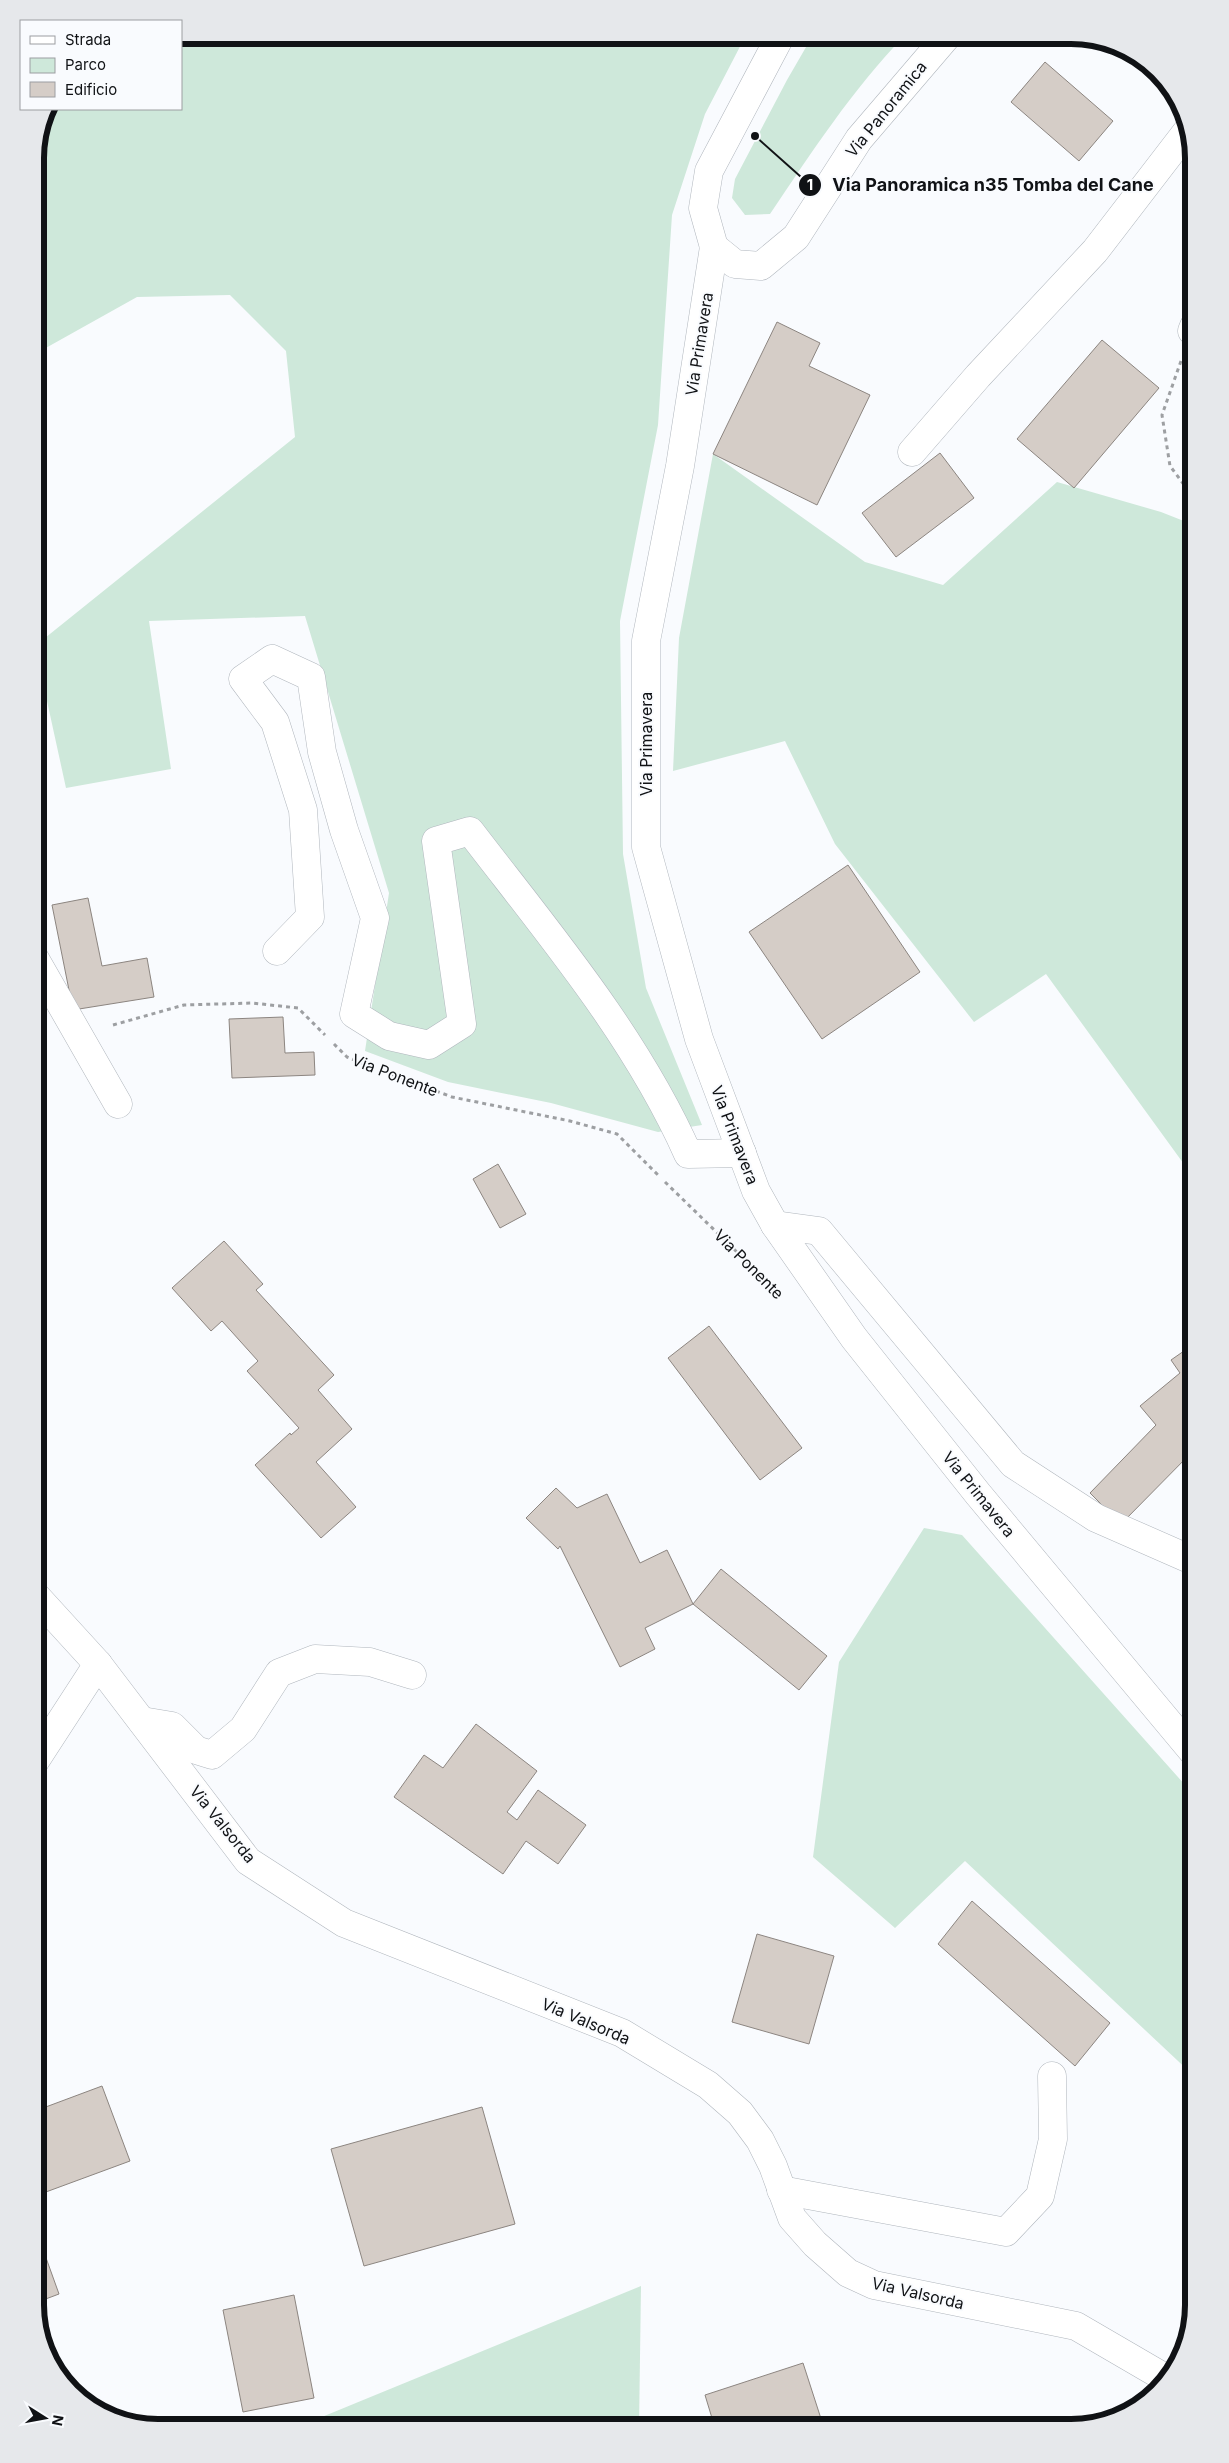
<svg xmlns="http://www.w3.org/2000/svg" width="1229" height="2463" font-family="Inter,sans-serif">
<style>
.green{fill:#cee8da}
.building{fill:#d5cdc7;stroke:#8c8580}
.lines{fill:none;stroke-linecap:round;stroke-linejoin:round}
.minor-casing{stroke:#b0b6bd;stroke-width:29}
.path{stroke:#9d9fa2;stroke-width:3;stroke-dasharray:4 4;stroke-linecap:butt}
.minor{stroke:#fff;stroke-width:28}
.labels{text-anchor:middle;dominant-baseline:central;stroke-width:4;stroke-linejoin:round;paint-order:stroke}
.street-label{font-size:16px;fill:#101215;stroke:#f9fbfe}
.rim{fill:none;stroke:#101215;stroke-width:6}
.leader{fill:none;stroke:#101215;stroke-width:2}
.callout-dot{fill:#101215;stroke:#f9fbfe;stroke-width:2}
.mark-label{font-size:15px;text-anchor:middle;font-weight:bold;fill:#fff}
.callout-label{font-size:18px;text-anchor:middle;font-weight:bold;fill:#101215;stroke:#f9fbfe;stroke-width:4;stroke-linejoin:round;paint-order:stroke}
</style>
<rect width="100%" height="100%" fill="#f9fbfe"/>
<!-- green -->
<g class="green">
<path d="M181,35H746L705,114L672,215L658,425L620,621L623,854L646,988L702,1125L658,1132L551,1103L448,1082L365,1051L389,893L305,616L149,621L171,769L66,788L35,646L295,437L286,351L230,295L137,297L35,354V150L44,111L46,109H181Z"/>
<path d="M813,35H905C852,90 812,152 770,214L745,215L732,198L735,179L787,80Z"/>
<path d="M713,454L865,562L943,585L1057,482L1161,512L1194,525V650L1187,712L1194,746V1178L1046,974L974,1022L835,844L785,741L673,771L679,638Z"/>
<path d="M924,1528L962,1535L1194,1795V2076L965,1861L895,1928L813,1857L839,1662Z"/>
<path d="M641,2286L639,2428H295Z"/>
</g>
<!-- building -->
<g class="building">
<path d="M1045,62L1113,121L1079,161L1011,102Z"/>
<path d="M777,322L820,343L809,366L870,395L817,505L713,454Z"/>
<path d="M1102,340L1159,388L1074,488L1017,439Z"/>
<path d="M940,453L974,498L896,557L862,513Z"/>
<path d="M848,865L920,972L822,1039L749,932Z"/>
<path d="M88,898L102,966L147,958L154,997L79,1009L70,995L52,905Z"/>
<path d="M283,1017L285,1053L314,1052L315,1075L232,1078L229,1019Z"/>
<path d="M498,1164L526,1214L500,1228L473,1179Z"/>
<path d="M224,1241L263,1284L256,1290L334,1375L318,1390L352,1429L316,1462L356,1507L321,1538L255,1465L290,1433L291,1435L299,1428L247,1371L258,1361L222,1321L211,1331L172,1288Z"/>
<path d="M709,1326L802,1448L760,1480L668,1358Z"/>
<path d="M1194,1344V1450L1121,1524L1090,1493L1156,1425L1140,1406L1180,1373L1171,1360Z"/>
<path d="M556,1488L577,1508L607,1494L640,1563L667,1550L693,1604L645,1628L655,1649L620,1667L560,1546L558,1549L526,1518Z"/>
<path d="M721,1569L827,1656L799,1690L693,1604Z"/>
<path d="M476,1724L537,1771L507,1812L517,1820L538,1790L586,1825L558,1864L526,1841L503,1874L394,1797L424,1755L443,1768Z"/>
<path d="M972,1901L1110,2023L1075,2066L938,1944Z"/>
<path d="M757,1934L834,1956L809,2044L732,2022Z"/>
<path d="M102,2086L130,2161L35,2196V2111Z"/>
<path d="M482,2107L515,2224L364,2266L331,2149Z"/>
<path d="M36,2230L59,2294L35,2303V2231Z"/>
<path d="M294,2295L314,2398L243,2412L223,2310Z"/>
<path d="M803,2363L824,2428H715L705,2395Z"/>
<path d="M998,2418H1119L1071,2428H998Z"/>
</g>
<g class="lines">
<!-- minor casing -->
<g class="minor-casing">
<g id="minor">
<path d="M781,35L709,171L703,208L714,247L735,264L761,266L796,237L859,139L948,35"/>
<path d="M714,247L680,466L646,641V847L699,1039L756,1191L775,1225L854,1338L978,1494L1194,1753"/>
<path d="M1192,331L1194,326"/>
<path d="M912,452L978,376L1095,251L1188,130"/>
<path d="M277,951L310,917L303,810L275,722L243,679L272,659L311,677L322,752L344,830L375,918L354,1014L389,1036L429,1045L462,1024L436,841L470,831C549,934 635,1035 688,1154L742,1153"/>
<path d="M35,959L118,1104"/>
<path d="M775,1225L819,1231L1013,1464L1096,1518L1194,1561"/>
<path d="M35,1595L98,1664L248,1861L344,1923L622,2033L708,2085L740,2113L760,2140L773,2166L792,2218L815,2244L848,2273L874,2285L1076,2326L1167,2379"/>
<path d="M142,1721L172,1726L196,1750L212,1755L243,1729L279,1673L315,1659L370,1662L412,1675"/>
<path d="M35,1761L98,1664"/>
<path d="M781,2190L1006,2232L1040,2196L1053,2139L1052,2076"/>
</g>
</g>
<!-- path -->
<g class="path">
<path d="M1181,361L1162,415L1170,466L1194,498"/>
<path d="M113,1025L184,1005L252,1003L298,1008L325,1035"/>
<path d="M334,1044L347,1057L364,1064"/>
<path d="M391,1074L452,1097L570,1121L617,1134L659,1176"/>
<path d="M665,1182L777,1291"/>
</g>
<!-- minor -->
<use href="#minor" class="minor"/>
</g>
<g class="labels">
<!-- street labels -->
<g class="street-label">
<text transform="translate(886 109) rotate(-51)">Via Panoramica</text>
<text transform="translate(699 344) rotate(-81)">Via Primavera</text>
<text transform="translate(646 744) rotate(-90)">Via Primavera</text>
<text transform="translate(395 1075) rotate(21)">Via Ponente</text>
<text transform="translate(735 1135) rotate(69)">Via Primavera</text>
<text transform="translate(749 1264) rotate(45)">Via Ponente</text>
<text transform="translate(979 1494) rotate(51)">Via Primavera</text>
<text transform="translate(223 1824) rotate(51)">Via Valsorda</text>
<text transform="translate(586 2021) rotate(23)">Via Valsorda</text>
<text transform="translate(918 2293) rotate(13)">Via Valsorda</text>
</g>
</g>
<!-- crop -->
<path d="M0 0H1229V2463H0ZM158 44H1071A114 114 0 0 1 1185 158V2305A114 114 0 0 1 1071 2419H158A114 114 0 0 1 44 2305V158A114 114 0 0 1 158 44Z" fill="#e6e8eb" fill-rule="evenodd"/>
<path class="rim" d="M158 44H1071A114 114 0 0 1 1185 158V2305A114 114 0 0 1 1071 2419H158A114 114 0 0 1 44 2305V158A114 114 0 0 1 158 44Z"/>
<!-- callouts -->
<path class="leader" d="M755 136L810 185"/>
<g class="callout-dot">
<circle cx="755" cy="136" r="5"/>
<circle cx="810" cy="185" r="12"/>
</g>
<g class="mark-label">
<text x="810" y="190">1</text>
</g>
<g class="callout-label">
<text x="993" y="191">Via Panoramica n35 Tomba del Cane</text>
</g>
<!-- legend -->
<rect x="20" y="20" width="162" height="90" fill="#f9fbfe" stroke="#9c9ea1"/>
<rect x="30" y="36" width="25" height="8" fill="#ffffff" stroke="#9c9ea1"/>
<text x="65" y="45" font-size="15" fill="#101215">Strada</text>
<rect x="30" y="58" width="25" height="15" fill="#cee8da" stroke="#9c9ea1"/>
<text x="65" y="70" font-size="15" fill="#101215">Parco</text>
<rect x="30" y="82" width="25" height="15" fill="#d5cdc7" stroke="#9c9ea1"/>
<text x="65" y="95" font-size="15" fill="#101215">Edificio</text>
<!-- north arrow -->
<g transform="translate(45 2418) rotate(101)" stroke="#f9fbfe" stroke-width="4" paint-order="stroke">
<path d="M0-4L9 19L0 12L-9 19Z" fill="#101215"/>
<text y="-8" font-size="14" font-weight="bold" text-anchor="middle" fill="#101215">N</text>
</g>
</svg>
